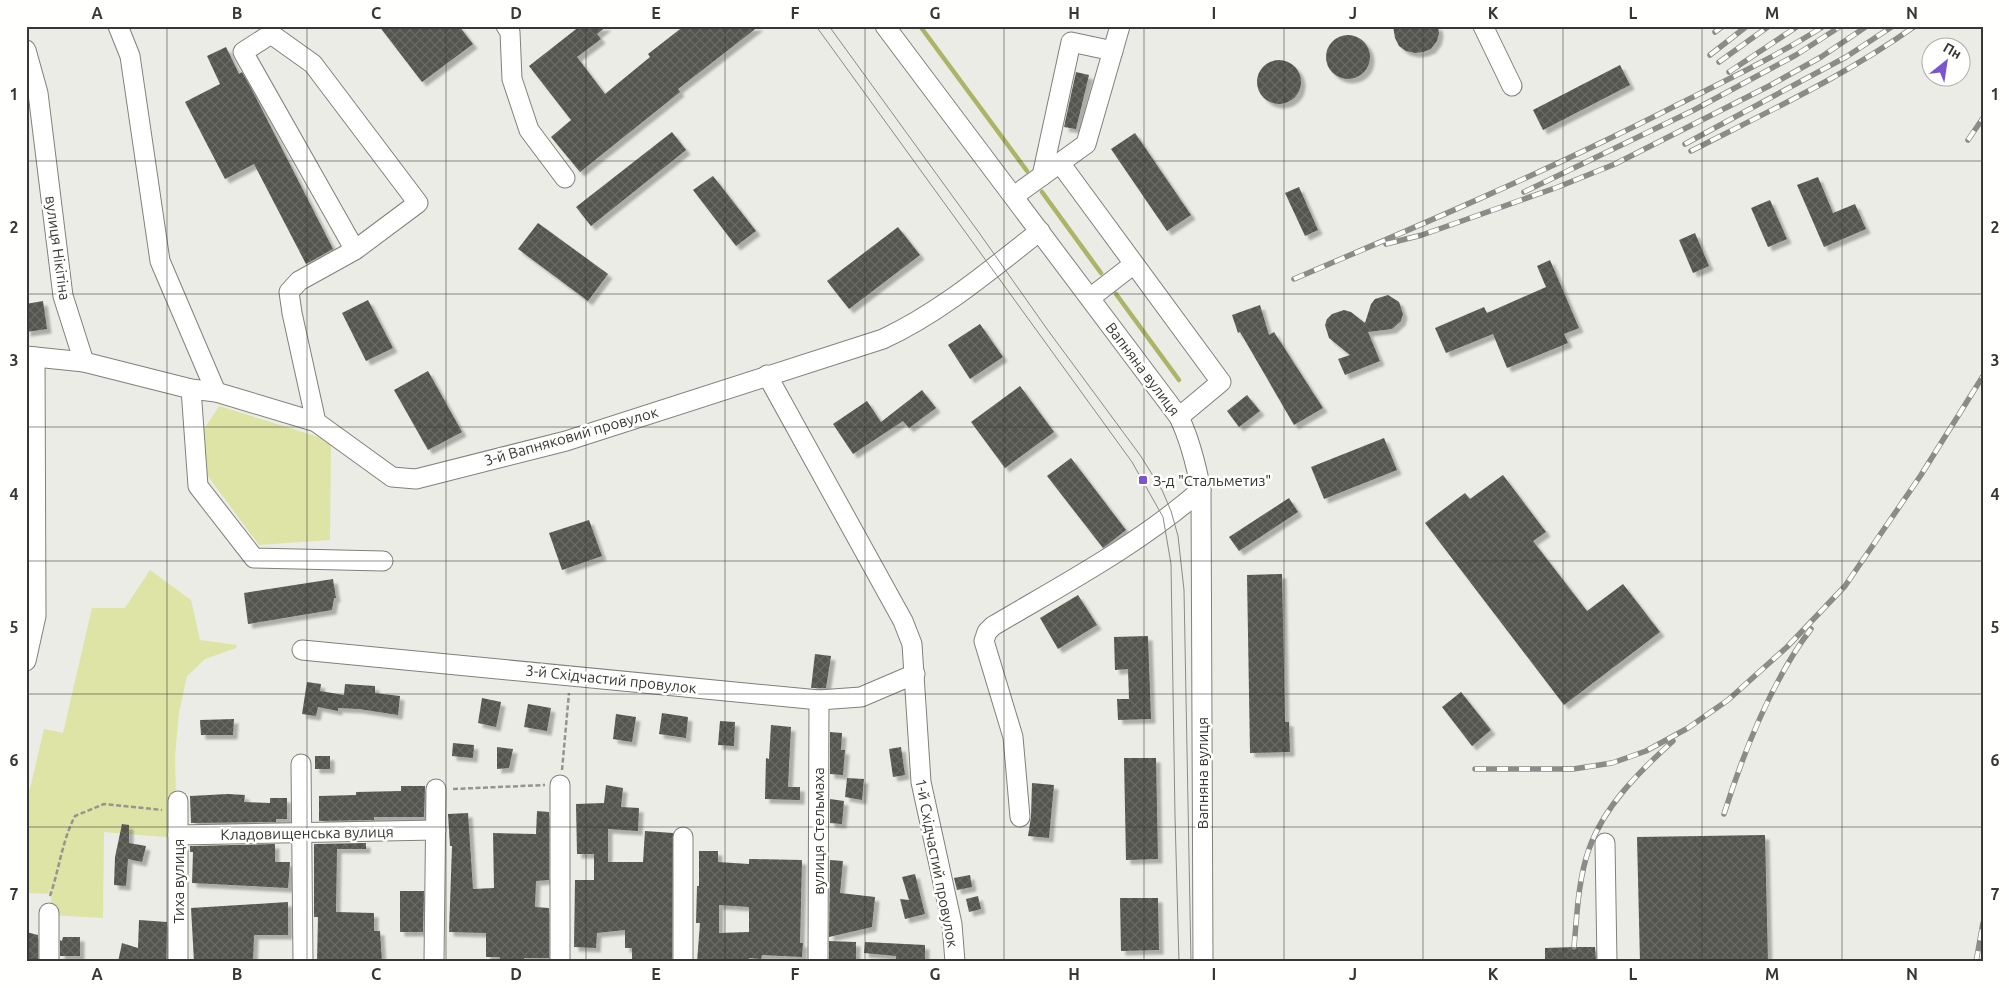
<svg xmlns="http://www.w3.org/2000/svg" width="2009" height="988" font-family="Ubuntu,sans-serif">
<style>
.grass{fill:#dde4a5}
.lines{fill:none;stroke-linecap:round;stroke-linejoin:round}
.stream{stroke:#adb467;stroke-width:4.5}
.building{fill:url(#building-cross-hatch);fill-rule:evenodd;filter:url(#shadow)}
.minor-casing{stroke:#80817b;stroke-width:21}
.path{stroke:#949590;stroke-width:2.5;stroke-dasharray:5 2.5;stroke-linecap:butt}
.minor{stroke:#fff;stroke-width:19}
.tram{stroke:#8b8b87;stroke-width:1}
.rail-casing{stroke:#8b8b87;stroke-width:5.5}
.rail{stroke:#fffffe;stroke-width:4;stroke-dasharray:11;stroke-linecap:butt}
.grid{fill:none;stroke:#373735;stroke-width:1;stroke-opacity:0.55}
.poi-dot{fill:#7955ce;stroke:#fffffe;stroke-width:2}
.labels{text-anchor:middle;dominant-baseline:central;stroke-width:5;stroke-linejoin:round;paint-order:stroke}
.street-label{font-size:15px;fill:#373735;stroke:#fffffe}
.poi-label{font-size:15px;fill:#373735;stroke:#fffffe;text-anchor:start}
.neatline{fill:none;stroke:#373735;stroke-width:2}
.grid-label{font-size:16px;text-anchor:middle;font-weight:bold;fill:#373735}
</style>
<defs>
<pattern id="building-cross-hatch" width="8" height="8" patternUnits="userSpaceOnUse" patternTransform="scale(1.25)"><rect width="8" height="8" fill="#54544f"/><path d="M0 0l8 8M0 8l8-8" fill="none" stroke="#6a6a66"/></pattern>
<filter id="shadow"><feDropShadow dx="4.5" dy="4.5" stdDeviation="1" flood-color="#0004"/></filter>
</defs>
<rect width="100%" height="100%" fill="#ebece5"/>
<!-- grass -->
<g class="grass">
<path d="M219,406L331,441L330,540L259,545L204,471L201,434Z"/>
<path d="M150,570L191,600L200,640L237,645L236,648L205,659L187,676L179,712L175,756L177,838L104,832L103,918L49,915L52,894L26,893V806L44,729L63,733L92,608H125Z"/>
</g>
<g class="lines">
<!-- stream -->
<g class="stream">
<path d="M920,26L1027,171"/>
<path d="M1042,192L1101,273"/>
<path d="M1116,294L1179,380"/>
</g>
</g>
<!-- building -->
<g class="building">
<path d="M379,26H459L473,44L422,82Z"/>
<path d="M580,26H607L597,34L601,39L577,57L605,94L650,57L648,54L684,26H759L678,89L680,92L580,172L551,137L571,120L529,66Z"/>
<path d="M1393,26H1438L1439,33L1437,41L1431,49L1423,52L1415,53L1406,51L1399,46L1395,38Z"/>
<circle cx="1348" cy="57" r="22"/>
<path d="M226,47L239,74L242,72L252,90L333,249L306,264L254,164L225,179L185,102L220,84L207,56Z"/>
<circle cx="1279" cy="82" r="22"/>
<path d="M1620,65L1630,85L1543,130L1533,110Z"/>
<path d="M1076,72L1089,75L1076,129L1064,127Z"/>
<path d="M672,132L686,150L591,226L576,207Z"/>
<path d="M1135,133L1191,215L1167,231L1111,149Z"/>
<path d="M713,176L756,231L736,246L693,190Z"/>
<path d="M1818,177L1833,213L1855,204L1866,229L1824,247L1797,185Z"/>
<path d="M1299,187L1318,230L1305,236L1285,193Z"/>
<path d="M1770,200L1787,239L1768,247L1751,208Z"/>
<path d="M538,223L608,274L588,301L518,249Z"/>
<path d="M898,227L920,255L849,309L827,281Z"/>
<path d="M1695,233L1709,266L1693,273L1679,240Z"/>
<path d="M1550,260L1579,328L1564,334L1568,343L1507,368L1493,334L1446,353L1435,328L1484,307L1487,313L1546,287L1537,266Z"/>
<path d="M1388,295L1399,302L1403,314L1401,321L1392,329L1368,332L1380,361L1345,375L1338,359L1350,355L1329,338L1325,325L1327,319L1332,314L1344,310L1351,312L1365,323L1371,304L1375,299Z"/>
<path d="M368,300L393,348L366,361L342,313Z"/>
<path d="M43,301L47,329L26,332V304Z"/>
<path d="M1260,305L1269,335L1274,332L1323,408L1294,425L1240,332L1238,333L1232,315Z"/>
<path d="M980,324L1003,357L970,379L948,345Z"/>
<path d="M428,371L462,432L428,450L394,390Z"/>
<path d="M1020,386L1054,432L1005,468L971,422Z"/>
<path d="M922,390L936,408L909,428L903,421L853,454L833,424L867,401L881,422Z"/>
<path d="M1247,395L1260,411L1239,427L1227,411Z"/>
<path d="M1384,438L1397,470L1324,499L1311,467Z"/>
<path d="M1071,458L1126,530L1103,548L1047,476Z"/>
<path d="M1503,475L1546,532L1533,541L1587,611L1623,584L1660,632L1564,705L1425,523L1465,493L1470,499Z"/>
<path d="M1289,498L1298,512L1239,551L1229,537Z"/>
<path d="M589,520L602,556L562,570L549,533Z"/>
<path d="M1282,574L1285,722H1289L1290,752L1250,753L1247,575Z"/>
<path d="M333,579L336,598H334L332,610L248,624L244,593Z"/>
<path d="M1078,595L1097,625L1058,649L1040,618Z"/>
<path d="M1148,636L1151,719L1118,720L1117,699H1129L1128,669L1115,670L1114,637Z"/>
<path d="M815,654L831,656L826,688H811Z"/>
<path d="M307,682L321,684L320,691L344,695L345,684L375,686V693L400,696L398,715L359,709L338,708V711L318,707L316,716L302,714Z"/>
<path d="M1461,692L1491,730L1472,746L1442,707Z"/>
<path d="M482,698L501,702L496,727L478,723Z"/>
<path d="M528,704L551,708L547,731L524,727Z"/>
<path d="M662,713L688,717L686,738L659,734Z"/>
<path d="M616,714L636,717L632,742L613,739Z"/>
<path d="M234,719L233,735H201L200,720Z"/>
<path d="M720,721L735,722L734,746L718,745Z"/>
<path d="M771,725L791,727L788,787H800V800L765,799L766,758L769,759Z"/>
<path d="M830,732L842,733L841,750H845L843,775L830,774Z"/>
<path d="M453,743L474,745L473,758L452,756Z"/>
<path d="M497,747L513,749L509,768L497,769Z"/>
<path d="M901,747L905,775L893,777L889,749Z"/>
<rect x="315" y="756" width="15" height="13"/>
<path d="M1124,758H1156L1158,859L1126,860Z"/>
<path d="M847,778L864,779L862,800L845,797Z"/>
<path d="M1032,783L1054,785L1049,838L1028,836L1031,817Z"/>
<path d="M606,785L623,788L621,807L639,808L638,831L608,829V862H643L645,831L673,833L672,962H632V948H625V930L597,933L596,948L574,947L575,880H594V854H577L576,804L604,803Z"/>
<path d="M401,786H425L424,817H374V820L319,821V796L356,795V792L401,791Z"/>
<path d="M228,794L245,795L244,802L270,803V798H287V819H276V822L191,823L190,796Z"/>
<path d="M830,799L844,801L842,824L830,823Z"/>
<path d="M537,811L549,812V880L536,881L535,907L549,908V958H524V962H499L500,957H486V933L449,932L452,846H450L448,814L468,813L473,889L494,888L493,833L536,834Z"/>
<path d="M122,824L129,825V843L146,846L142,862L128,859L126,886L114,885L115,857Z"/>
<path d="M1765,835L1768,962H1640L1637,837Z"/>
<path d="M366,843V849H337L336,912L374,913V931H380L382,962H317L318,917H314V844Z"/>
<path d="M275,844V862H290L288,888L192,883L193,852H190V846Z"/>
<path d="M699,851H718V862L749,864V859L802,860L800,943H803L802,957L762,955L761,959L749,958V962H697L700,923H696L697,886H699ZM719,905L749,907V932L719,933Z"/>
<path d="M830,860L843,861L840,893L875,897L872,927L829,937Z"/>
<path d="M915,874L925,914L905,919L900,899L909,900L902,877Z"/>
<path d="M970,875L972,887L957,890L954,878Z"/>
<path d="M400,891H424L423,932H400Z"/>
<path d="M978,896L981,909L969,912L966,899Z"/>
<path d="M1120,898H1158L1159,950L1121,951Z"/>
<path d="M288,902V935H254L253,962H194L191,908Z"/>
<path d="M139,920L167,922L166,962H118L122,943L138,948Z"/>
<path d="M26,932L38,935V962H26Z"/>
<path d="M63,937H80V956H60V940L62,941Z"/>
<path d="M829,941L856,942V962H829Z"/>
<path d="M865,942L925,945V962H896V956L864,953Z"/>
<path d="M1574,947H1595L1596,962H1545V948Z"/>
</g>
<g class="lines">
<!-- minor casing -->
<g class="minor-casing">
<g id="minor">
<path d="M118,26L130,56L160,261L216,392"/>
<path d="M506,26L510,32L512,79L529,130L565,178"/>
<path d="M885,26L1179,417C1190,440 1196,464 1201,490L1203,962"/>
<path d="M1483,26L1512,86"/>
<path d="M26,50L38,93L63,296L84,362"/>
<path d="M1060,163L1221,382L1179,417"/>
<path d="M1042,176L1071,42L1113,51"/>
<path d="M1014,196L1086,144L1120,26"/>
<path d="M1090,298L1134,264"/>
<path d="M26,356L84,362L191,389L216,392L316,422L392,477L416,479L566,441L883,339C941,312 990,270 1040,231"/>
<path d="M767,375L903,621L912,644L921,782L952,924L955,962"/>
<path d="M191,389L198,486L254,558L383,561"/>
<path d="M316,422L292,313L289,292L299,281L355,250L418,203L313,64L271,34L243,52L355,250"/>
<path d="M302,650L819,700L861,697L915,674"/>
<path d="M26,661L36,616L35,357"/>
<path d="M301,764L303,962"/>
<path d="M1020,817L1013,737L984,641L987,632L993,626C1064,584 1138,545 1201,490"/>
<path d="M178,835L436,830"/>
<path d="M1605,843L1607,962"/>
<path d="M49,913V962"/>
<path d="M178,962V801"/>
<path d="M434,962L436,789"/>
<path d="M560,962V785"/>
<path d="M683,962V837"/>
<path d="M818,962L819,700"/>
</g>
</g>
<!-- path -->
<g class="path">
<path d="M562,770L569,693"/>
<path d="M453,789L545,785"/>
<path d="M50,896C59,870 62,841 75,816L104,804L162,810"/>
</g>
<!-- minor -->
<use href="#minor" class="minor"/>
<!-- tram -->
<g class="tram">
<path d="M816,26L1132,462L1163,517L1171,564L1175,816L1179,962"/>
<path d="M829,26L980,234L1047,329L1140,455L1162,490L1171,511L1178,536L1184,590L1191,962"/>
</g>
<!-- rail casing -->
<g class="rail-casing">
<g id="rail">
<path d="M1715,32L1723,26"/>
<path d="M1710,55L1747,26"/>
<path d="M1719,62L1769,26"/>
<path d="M1729,72L1798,26"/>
<path d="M1968,140L1983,118"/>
<path d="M1685,144L1846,57L1893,26"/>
<path d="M1691,151C1767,112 1845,76 1915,26"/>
<path d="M1524,192L1694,110L1796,55L1841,26"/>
<path d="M1386,244L1422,235L1558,187L1615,164L1769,86L1821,57L1867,26"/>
<path d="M1294,279C1423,224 1552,169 1677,105C1727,80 1777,56 1824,26"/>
<path d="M1475,769H1573L1612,763L1646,751L1688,728L1728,700L1787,647L1845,586L1921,475L1983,376"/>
<path d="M1724,814C1743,754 1772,680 1811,629"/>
<path d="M1574,947C1577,915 1578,880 1589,849C1604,806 1640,771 1673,741"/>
<path d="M1976,962L1983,923"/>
</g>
</g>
<!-- rail -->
<use href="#rail" class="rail"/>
</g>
<!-- grid -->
<path class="grid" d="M167,26V962M307,26V962M446,26V962M586,26V962M725,26V962M865,26V962M1004,26V962M1144,26V962M1284,26V962M1423,26V962M1563,26V962M1702,26V962M1842,26V962M26,161H1983M26,294H1983M26,427H1983M26,561H1983M26,694H1983M26,827H1983"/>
<!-- markers -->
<rect class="poi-dot" x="1138" y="475" width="10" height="10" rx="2.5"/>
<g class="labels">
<!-- street labels -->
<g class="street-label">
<text transform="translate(58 248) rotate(82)">вулиця Нікітіна</text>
<text transform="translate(1143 369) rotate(53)">Вапняна вулиця</text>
<text transform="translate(571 436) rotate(-16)">3-й Вапняковий провулок</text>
<text transform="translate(611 679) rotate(6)">3-й Східчастий провулок</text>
<text transform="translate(1202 773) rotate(-90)">Вапняна вулиця</text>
<text transform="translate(818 831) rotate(-90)">вулиця Стельмаха</text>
<text transform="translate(307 833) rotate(-1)">Кладовищенська вулиця</text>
<text transform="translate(937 863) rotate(79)">1-й Східчастий провулок</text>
<text transform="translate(178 881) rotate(-90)">Тиха вулиця</text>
</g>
<!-- poi labels -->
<g class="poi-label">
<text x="1153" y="480">З-д "Стальметиз"</text>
</g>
</g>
<!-- border -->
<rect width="2009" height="988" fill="none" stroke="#fffffe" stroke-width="55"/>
<!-- north arrow -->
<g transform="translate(1946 62) rotate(30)"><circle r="24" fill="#fffffe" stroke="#afafae"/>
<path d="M0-4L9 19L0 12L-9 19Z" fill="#7955ce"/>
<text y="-8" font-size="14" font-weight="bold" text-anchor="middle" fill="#373735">Пн</text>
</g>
<rect x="28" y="28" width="1954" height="932" class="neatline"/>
<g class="grid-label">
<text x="97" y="19">A</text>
<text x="237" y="19">B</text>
<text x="376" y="19">C</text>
<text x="516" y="19">D</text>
<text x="656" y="19">E</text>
<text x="795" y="19">F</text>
<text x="935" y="19">G</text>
<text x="1074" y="19">H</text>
<text x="1214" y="19">I</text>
<text x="1353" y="19">J</text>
<text x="1493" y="19">K</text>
<text x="1633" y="19">L</text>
<text x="1772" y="19">M</text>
<text x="1912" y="19">N</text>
<text x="14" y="100">1</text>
<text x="1995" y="100">1</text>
<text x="14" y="233">2</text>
<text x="1995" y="233">2</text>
<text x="14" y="366">3</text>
<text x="1995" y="366">3</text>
<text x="14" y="500">4</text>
<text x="1995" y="500">4</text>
<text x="14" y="633">5</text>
<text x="1995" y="633">5</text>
<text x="14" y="766">6</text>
<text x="1995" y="766">6</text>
<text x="14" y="900">7</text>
<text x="1995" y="900">7</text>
<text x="97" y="980">A</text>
<text x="237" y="980">B</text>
<text x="376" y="980">C</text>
<text x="516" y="980">D</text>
<text x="656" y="980">E</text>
<text x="795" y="980">F</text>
<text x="935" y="980">G</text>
<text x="1074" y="980">H</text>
<text x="1214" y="980">I</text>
<text x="1353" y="980">J</text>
<text x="1493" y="980">K</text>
<text x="1633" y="980">L</text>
<text x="1772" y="980">M</text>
<text x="1912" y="980">N</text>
</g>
</svg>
